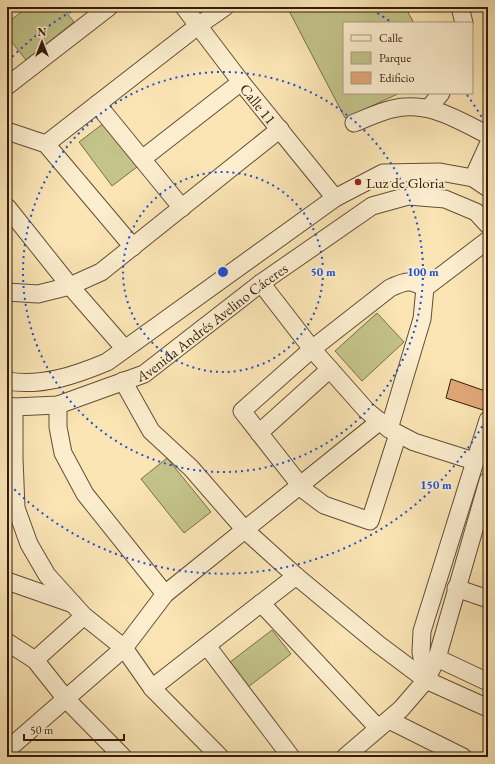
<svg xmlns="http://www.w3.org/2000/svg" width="495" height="764" font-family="'EB Garamond',serif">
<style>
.green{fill:#c3c38a;stroke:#7a6f4a}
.building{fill:#e1a778;stroke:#321b09}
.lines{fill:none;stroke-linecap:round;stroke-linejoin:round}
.minor-casing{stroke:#644e34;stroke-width:19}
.minor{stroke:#fceecf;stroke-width:17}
.ring{fill:none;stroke:#1d4ed8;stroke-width:2;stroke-dasharray:2 4}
.poi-dot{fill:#8f2418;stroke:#fceecf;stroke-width:1.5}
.labels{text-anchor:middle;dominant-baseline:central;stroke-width:4;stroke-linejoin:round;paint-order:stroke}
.street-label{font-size:15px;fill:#321b09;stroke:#fceecf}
.poi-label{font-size:15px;fill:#321b09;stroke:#fceecf;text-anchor:start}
.centre{fill:#1d4ed8;stroke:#fceecf;stroke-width:2}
.ring-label{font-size:12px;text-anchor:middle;font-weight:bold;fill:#1d4ed8;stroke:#fceecf;stroke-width:4;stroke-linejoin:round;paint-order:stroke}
</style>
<rect width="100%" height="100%" fill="#fbe5b5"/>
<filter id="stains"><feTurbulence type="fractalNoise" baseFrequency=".005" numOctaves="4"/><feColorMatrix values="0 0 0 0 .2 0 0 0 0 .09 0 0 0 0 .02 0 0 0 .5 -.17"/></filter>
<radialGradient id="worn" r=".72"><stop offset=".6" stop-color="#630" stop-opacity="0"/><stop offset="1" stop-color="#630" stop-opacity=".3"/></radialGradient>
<!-- green -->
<g class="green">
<path d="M28,7H62L74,22L26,60L7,36V23Z"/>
<path d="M287,7H405L414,23H344V93H400L345,118Z"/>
<path d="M104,123L137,167L112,186L79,142Z"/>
<path d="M377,313L404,342L362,381L335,351Z"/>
<path d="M167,458L211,512L184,533L141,479Z"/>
<path d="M272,630L291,654L248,687L229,663Z"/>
</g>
<!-- building -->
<path class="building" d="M451,379L488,392L486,411L446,398Z"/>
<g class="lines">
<!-- minor casing -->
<g class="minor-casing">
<g id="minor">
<path id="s1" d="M184,7L241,82L335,198"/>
<path d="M460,7L464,23"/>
<path d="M7,86L109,7"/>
<path d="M97,104L182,208"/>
<path d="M429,108L441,93"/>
<path d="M354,123C367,118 379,112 392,109C428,100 458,120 488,135"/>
<path d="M7,131L46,144L133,247"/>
<path d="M46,144L199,25L225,7"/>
<path d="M142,159L241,82"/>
<path d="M473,178L488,145"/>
<path d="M7,207L70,286L125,349"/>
<path d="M261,283L312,349L366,410L389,429L414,442L474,461"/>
<path d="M7,292L38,294L70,286L101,272L280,129"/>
<path d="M7,381C42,387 76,375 107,362L335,198L383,173L440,172L473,178L488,188"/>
<path d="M123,381L151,431L191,468L245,530L296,576L378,644L426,680L488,708"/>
<path d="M58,405V427L63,453L85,494L165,594"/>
<path id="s2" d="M7,406L14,407L58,405L144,374L261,283L372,206L408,196L445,199L476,212L488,225"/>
<path d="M14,407V458L16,508L29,544L47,575L84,616L124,648L152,688L220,757"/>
<path d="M389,429L422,319L425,288L488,240"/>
<path d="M259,433L330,369"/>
<path d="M398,434L370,521L324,505L304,490L242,411L312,349L390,288C405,281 410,279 425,288"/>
<path d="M7,581L73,604"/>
<path d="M456,588L488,599"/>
<path d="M261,603L378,728"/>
<path d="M7,642L35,660L66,699L123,757"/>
<path d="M207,646L291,757"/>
<path d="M437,658L488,682"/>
<path d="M35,660L84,616"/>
<path d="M426,680L421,652L422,631L488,420"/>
<path d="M152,688L296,576"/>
<path d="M389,720L463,757"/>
<path d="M7,750L124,648L165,594L380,421"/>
<path d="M345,757L401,709L426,680L437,658L488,481"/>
</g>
</g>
<!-- minor -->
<use href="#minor" class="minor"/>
</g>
<!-- distance rings -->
<g class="ring">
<circle cx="223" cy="272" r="100"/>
<circle cx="223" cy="272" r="200"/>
<path d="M488 416A301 301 0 0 1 8 483M8 61A301 301 0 0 1 79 7M367 7A301 301 0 0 1 391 22M467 95A301 301 0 0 1 488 128"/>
</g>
<!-- markers -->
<circle class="poi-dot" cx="358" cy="182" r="4"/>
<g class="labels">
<!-- street labels -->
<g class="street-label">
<text stroke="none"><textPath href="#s1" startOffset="122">Calle 11</textPath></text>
<text stroke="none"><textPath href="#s2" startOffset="228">Avenida Andrés Avelino Cáceres</textPath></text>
</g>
<!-- poi labels -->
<g class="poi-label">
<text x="366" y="182">Luz de Gloria</text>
</g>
</g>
<circle cx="223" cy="272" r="6" class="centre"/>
<g class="ring-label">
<text x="323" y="276">50 m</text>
<text x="423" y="276">100 m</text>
<text x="436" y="489">150 m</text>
</g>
<!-- margin -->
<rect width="495" height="764" fill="none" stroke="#fbe5b5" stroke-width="24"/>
<rect x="8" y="8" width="479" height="748" fill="none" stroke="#321b09" stroke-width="2"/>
<rect x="12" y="12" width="471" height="740" fill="none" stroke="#321b09"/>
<!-- legend -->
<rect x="343" y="22" width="130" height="72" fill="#fceecf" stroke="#ab9a80"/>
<rect x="351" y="35" width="20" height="6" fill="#fceecf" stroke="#ab9a80"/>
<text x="379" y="42" font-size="12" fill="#321b09">Calle</text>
<rect x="351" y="52" width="20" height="12" fill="#c3c38a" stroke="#ab9a80"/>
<text x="379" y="62" font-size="12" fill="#321b09">Parque</text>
<rect x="351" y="72" width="20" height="12" fill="#e1a778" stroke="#ab9a80"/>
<text x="379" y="82" font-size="12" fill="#321b09">Edificio</text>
<!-- north arrow -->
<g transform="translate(42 42)" stroke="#fceecf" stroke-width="3" paint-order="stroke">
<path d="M0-3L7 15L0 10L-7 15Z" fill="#321b09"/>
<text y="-6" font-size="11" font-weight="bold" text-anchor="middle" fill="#321b09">N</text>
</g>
<!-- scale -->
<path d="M24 734v6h100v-6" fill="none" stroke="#321b09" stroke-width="2"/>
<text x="30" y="734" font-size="12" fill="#321b09" stroke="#fceecf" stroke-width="3" paint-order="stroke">50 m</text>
<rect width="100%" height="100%" filter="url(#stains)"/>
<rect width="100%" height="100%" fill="url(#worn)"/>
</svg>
